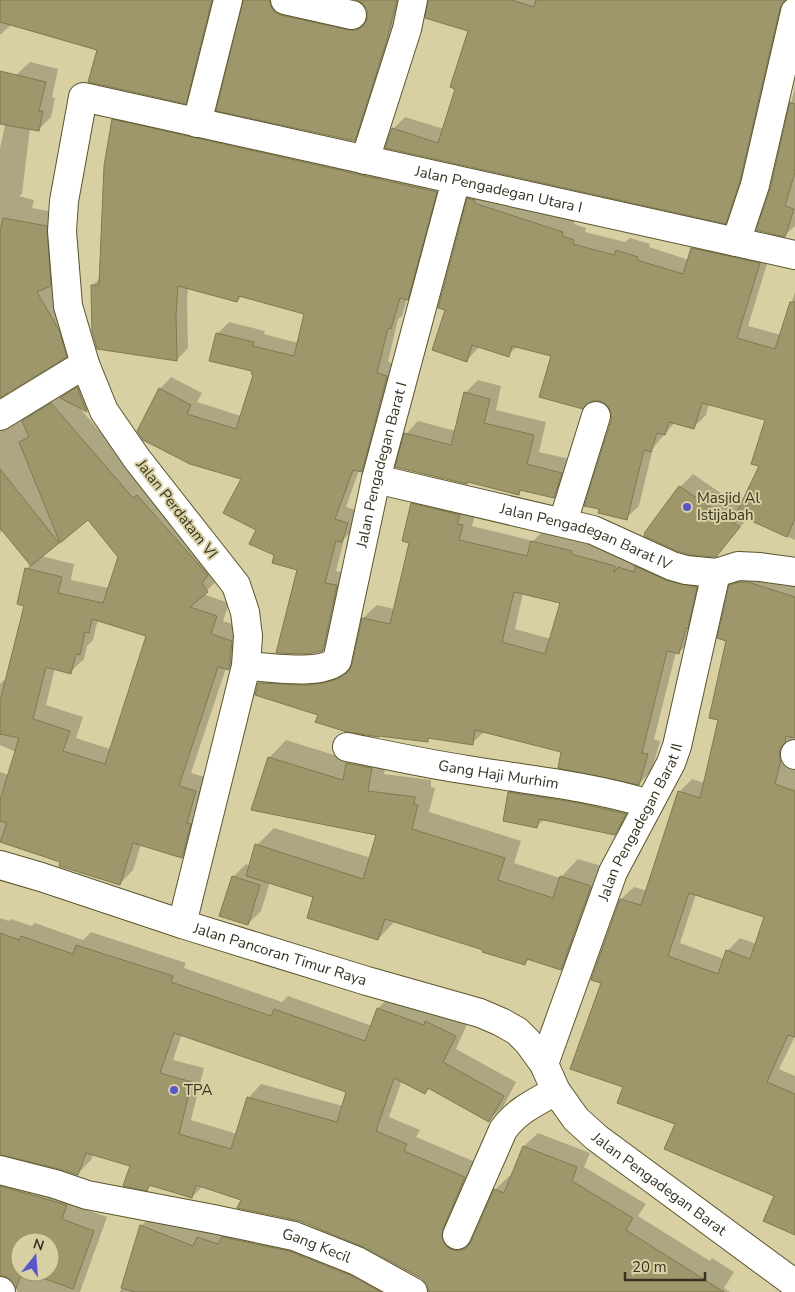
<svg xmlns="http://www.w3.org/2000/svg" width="795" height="1292" font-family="'Nunito Sans',sans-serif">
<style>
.shadow{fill:#0003;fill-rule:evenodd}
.building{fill:#9f976c;stroke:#81794f;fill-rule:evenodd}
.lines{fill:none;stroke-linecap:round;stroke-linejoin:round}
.minor-casing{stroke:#5c552b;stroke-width:30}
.minor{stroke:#fff;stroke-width:28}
.poi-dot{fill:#5855cd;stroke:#d8d0a3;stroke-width:2}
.labels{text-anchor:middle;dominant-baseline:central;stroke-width:4;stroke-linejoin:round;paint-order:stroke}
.street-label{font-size:15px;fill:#373422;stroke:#d8d0a3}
.poi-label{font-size:15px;fill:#373422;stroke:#d8d0a3;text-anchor:start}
</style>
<rect width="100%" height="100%" fill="#d8d0a3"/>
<!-- shadow -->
<g class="shadow">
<path d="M0,0H221L198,90L185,102L98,49L12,24L0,35Z"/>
<path d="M244,0H289L362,18H368V10L364,3L358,0H406L367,127L354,140Z"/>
<path d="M429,0H791L738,210L725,222L387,147L393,129L405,117L444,129L457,88L469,30Z"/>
<path d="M30,62L58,69L52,97L55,98L51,117L38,130L30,128L22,194L19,196L34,200L32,208L60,213L79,342L66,356L0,396V148L16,75Z"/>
<path d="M795,87V226L785,235L771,189Z"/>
<path d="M125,109L448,180L419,287L407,299L402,316L398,319L388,362L398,365L373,459L361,471L359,470L346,507L359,511L353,530L344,539L336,571L348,574L334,638L322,650L299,569L275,555L258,529L242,478L160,389L171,377L202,393L197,402L241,416L254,374L253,371L217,334L229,322L265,331L264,334L298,343L306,313L242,296L237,301L188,288L187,301L188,348L177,360L98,348L92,286L101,277L113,120Z"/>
<path d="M481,186L575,220L574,224L586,228L585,232L625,242L630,238L650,244L649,247L689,260L692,248L704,236L771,251L748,326L781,335L795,292V540L748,518L727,543L646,532L680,487L693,474L741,507L761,465L767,419L709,404L706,415L693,428L675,422L653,448L639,506L626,518L612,421L613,413L609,405L552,355L518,346L508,355L480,346L467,360L447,309L468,199Z"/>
<path d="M89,377L98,400L87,410L78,406L147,486L220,578L203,594L229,603L223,621L245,628L242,656L228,669L226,668L191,773L208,778L195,844L182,857L141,844L133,870L120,884L61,861L0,841V772L9,775L16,752L0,745V684L4,680L6,681L26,605V569L31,564L4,530L0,533V411L65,391L67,393L72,387ZM89,518L119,556L109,588L71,580L74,564L41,556ZM100,620L148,635L110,749L76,738L83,717L46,705L55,668L70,672L84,659L87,646L93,640L97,623Z"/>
<path d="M478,380L501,386L496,410L546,422L539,452L574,460L566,484L554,497L523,489L519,493L406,434L418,421L456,431L465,393Z"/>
<path d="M426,490L476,512L472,526L533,541L546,528L628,553L626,561L632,554L710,574L692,639L678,653L676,652L654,739L660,741L652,770L639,784L562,751L484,732L472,743L430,737L427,741L319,714L259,683L273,670H337L353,665L363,618L377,605L394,609L411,542L412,504ZM523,593L562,602L551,639L515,629Z"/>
<path d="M743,573L795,581V737L793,738L791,742L795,751V1036L779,1069L795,1076V1234L776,1196L624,1086L602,982L593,979L621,899L634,887L647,891L679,792L692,779L704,783L719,719L728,640L730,586ZM696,894L766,917L756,944L740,938L727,951L724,959L680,943Z"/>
<path d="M286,740L350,760L389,751L384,774L431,780V787L435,788L429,812L521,841L514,863L560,878L578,859L608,868L578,951L561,969L529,959L525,963L484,949L395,921L378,939L315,896L270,882L261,911L248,924L233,877L246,864L250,866L257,845L274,828L371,858L378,834L269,758Z"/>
<path d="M522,780L638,801L627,821L614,834L545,819L536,827L510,793Z"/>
<path d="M0,918L9,921L11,919L32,926L35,923L83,940L91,932L186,963L184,968L282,1002L288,996L372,1026L378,1008L392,995L468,1022L456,1049L516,1082L503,1107L489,1120L430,1088L425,1092L402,1080L389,1117L420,1130L416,1137L478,1163L464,1236L475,1237L495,1190L509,1176L512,1177L524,1146L538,1133L590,1153L584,1167L646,1204L638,1216L710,1261L712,1258L734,1272L724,1288L730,1292H430L428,1284L422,1278L363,1245L300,1220L203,1186L192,1197L152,1185L147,1189L131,1166L93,1154L91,1160L77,1174L0,1154ZM182,1034L347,1091L343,1106L261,1084L248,1098L237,1134L191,1120L204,1068L173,1060Z"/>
<path d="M0,1163L80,1191L75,1206L107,1217L80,1292H17V1288L13,1280L4,1275H0ZM20,1242H50V1272H20Z"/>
<path d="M155,1212L204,1232L212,1224H237L419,1292H120L141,1226Z"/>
</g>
<!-- building -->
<g class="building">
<path d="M0,0H212L186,104L88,82L97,50L0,22Z"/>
<path d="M243,0H270V5L274,11L281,15L349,30H356L363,26L367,19V10L363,4L356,0H397L386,43L355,141L216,111Z"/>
<path d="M428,0H512L534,7L536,0H786L780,8L740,181L726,224L385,148L392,128L438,143L455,89L450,87L468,31L425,18Z"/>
<path d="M0,71L46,82L39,111H43L39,131L0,124Z"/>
<path d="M790,102L795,104V172L785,206L794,209L785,237L756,230L770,189Z"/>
<path d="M112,119L437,192L408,300L400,298L391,329L388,328L377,373L387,376L362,472L353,470L335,519L348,523L342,542L336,541L325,583L337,585L323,651L306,654L276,653L297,570L272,563L274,555L249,544L256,530L223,513L241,479L190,464L143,440L137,431L159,388L191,405L187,414L236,429L253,375L251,374L252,371L209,361L216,333L254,342L253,346L294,356L304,314L239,296L237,302L178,286L176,314L177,361L97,349L92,331L91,285H99L104,166Z"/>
<path d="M467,198L475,200L474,203L563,232L562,236L574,240L573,244L614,255L616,250L638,257L637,260L683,274L691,248L760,263L737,338L775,349L790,302H795V519L787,537L736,514L759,466L751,464L765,420L702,403L694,429L669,422L665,435L657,433L651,452L644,450L627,520L598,513L599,509L584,506L611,421V412L607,405L600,401H592L586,404L583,409L539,397L551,356L512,346L509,357L472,345L467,362L432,350L445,310L438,308Z"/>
<path d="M3,218L47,226L51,286L37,292L59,330L67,357L0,398V232Z"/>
<path d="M77,387L87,412L60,398Z"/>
<path d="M464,392L490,399L484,423L534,435L527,464L562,473L554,498L520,490L519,495L468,482L467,484L395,467L404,433L451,445Z"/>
<path d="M51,403L133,498L137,495L208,575L202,583L208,592L190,607L217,616L211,634L232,641L229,670L218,667L179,786L196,791L187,823L191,824L182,858L133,843L120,885L59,866L60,862L0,842L7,823L0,821V800L19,738L0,734V701L24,606L17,604L25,568L62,577L58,593L103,603L118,557L88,520L60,543L19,442L29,437L22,421ZM92,619L146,636L105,764L63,751L70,731L33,719L46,667L71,674L76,654L80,655L85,632L89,633Z"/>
<path d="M0,469L59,543L31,566L0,528Z"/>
<path d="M679,486L740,527L716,557L689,555L677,551L644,536L645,532Z"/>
<path d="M411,503L460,515L457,524L463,525L459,540L527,556L531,541L572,551L571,554L615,566L614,573L618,567L634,572L635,566L668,581L697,587L688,628H686L679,654L667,651L642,753L648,754L639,785L558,768L561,752L475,730L473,745L428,738V742L379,736V737L347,732L315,722L318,715L255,695L258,683L307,685L322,683L337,679L349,671L352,665L362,618L390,624L409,543L402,541ZM514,592L560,603L545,654L502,642Z"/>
<path d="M740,582H748L795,597V738L786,736L785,743L781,747L779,754L781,760L775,784L795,791V1037L788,1035L767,1082L795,1094V1235L763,1221L774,1196L664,1149L675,1124L617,1103L623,1087L570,1069L601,983L591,980L620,899L641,905L678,791L700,798L718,720L709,718L726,641L717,638L729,585ZM689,893L764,917L750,959L726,950L718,974L668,956Z"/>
<path d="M268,757L343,780L346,763L372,768L368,791L415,797L414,804L418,805L412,829L505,858L498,880L553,898L560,876L591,886L561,970L527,959L525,965L482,952L483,950L385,919L378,940L307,918L313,897L246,876L255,844L363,879L376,835L251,810Z"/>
<path d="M508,792L579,803L626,814L615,835L539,819L537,828L503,821Z"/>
<path d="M232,876L260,885L248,925L219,916Z"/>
<path d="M0,933L19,940L21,936L73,954L76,945L173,976L171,982L271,1016L274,1009L365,1041L377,1008L424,1025L425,1021L456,1036L443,1062L504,1096L489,1122L428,1088L425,1094L394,1078L376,1131L407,1144L404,1151L465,1177L443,1229L442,1237L445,1245L450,1249L458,1251L466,1248L471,1242L494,1189L504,1193L523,1146L577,1167L572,1181L633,1218L626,1230L724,1292H429L427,1284L421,1278L363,1247L300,1221L237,1208L241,1200L196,1185L192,1198L149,1185L147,1191L123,1186L130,1166L86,1153L78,1175L59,1169L0,1155ZM174,1033L346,1092L337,1122L247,1097L231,1149L179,1134L192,1082L160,1073Z"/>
<path d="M0,1186L67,1205L62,1219L94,1231L73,1289L26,1272H50V1242H20V1272H22L16,1289L11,1280L4,1276H0Z"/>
<path d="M140,1225L193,1246L197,1237L218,1244L222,1237L289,1251L350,1275L381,1292H135L121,1288Z"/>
</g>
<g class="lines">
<!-- minor casing -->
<g class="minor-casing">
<g id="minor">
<path d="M285,0L352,15"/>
<path d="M197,123L228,0"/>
<path d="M365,160L407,29L413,0"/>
<path d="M736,242L755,185L795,12"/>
<path d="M0,416L85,364"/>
<path id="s1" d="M376,479L593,530L672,566L686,570L716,573L738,566L760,567L795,572"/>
<path d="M563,522L596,416"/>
<path id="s2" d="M246,666C270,667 319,676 337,661L376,479L456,180"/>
<path id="s3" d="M347,747C387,755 427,764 468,770C528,780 590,786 649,804"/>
<path d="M795,755V754"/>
<path id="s4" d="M0,865L41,877L182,924L367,981L480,1013L501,1022L517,1031L528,1042L544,1064L556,1091L576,1119L597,1138L795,1284"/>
<path id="s5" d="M182,924L246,666L248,636L245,612L236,585L137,459L104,411L85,364L68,306L62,231L64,201L83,97L795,255"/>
<path id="s6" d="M544,1064L613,872L671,763L677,746L716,573"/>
<path id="s7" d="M0,1170L55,1184L87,1195L213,1219L294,1236L357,1261L413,1292"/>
<path d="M457,1235L503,1130C516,1111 536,1102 556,1091"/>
<path d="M0,1291L1,1292"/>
</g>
</g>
<!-- minor -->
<use href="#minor" class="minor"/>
</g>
<!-- markers -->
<g class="poi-dot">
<circle cx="687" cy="507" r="5"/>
<circle cx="174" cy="1090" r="5"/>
</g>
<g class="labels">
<!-- street labels -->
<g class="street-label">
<text stroke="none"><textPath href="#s5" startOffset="1315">Jalan Pengadegan Utara I</textPath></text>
<text stroke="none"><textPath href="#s2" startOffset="294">Jalan Pengadegan Barat I</textPath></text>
<text transform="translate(177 509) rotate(52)">Jalan Perdatam VI</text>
<text stroke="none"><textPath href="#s1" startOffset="218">Jalan Pengadegan Barat IV</textPath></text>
<text stroke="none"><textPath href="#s3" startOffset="154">Gang Haji Murhim</textPath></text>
<text stroke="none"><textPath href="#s6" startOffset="261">Jalan Pengadegan Barat II</textPath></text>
<text stroke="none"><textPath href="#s4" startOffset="294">Jalan Pancoran Timur Raya</textPath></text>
<text stroke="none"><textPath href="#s4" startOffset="756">Jalan Pengadegan Barat</textPath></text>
<text stroke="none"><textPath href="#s7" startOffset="326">Gang Kecil</textPath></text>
</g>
<!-- poi labels -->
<g class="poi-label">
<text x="697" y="498">Masjid Al<tspan x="697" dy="17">Istijabah</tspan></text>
<text x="184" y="1090">TPA</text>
</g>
</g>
<!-- north arrow -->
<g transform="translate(35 1257) rotate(17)"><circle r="24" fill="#d8d0a3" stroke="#98926f"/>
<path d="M0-4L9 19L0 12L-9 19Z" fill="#5855cd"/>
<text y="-8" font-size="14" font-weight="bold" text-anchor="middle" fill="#373422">N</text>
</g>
<!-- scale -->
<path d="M625 1272v8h80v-8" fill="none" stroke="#373422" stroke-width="2.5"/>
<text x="632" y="1272" font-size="15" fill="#373422" stroke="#d8d0a3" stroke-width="4" paint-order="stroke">20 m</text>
</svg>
